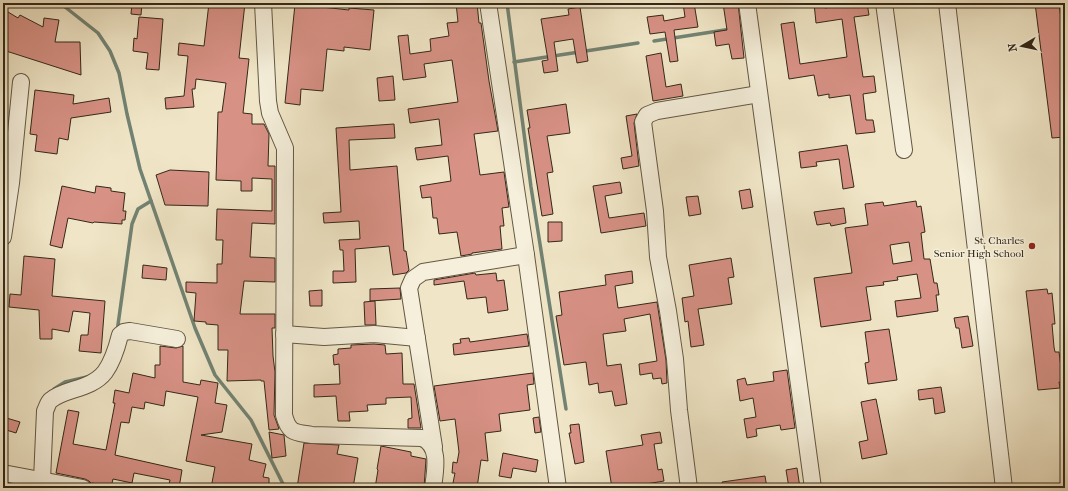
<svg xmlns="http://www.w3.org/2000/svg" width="1068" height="491" font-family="'IM FELL French Canon',serif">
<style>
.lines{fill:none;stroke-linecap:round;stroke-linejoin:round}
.stream{stroke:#728373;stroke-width:3.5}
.building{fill:#d79185;stroke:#342818;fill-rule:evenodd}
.minor-casing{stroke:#635844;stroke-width:18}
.minor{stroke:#f5efdb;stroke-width:16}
.poi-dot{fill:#8f2418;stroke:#f5efdb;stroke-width:1.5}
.labels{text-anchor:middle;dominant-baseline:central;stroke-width:3;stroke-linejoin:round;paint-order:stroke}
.poi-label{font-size:11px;fill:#342818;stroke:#f5efdb;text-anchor:end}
</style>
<rect width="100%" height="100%" fill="#f0e6c7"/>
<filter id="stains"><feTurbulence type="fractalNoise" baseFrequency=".005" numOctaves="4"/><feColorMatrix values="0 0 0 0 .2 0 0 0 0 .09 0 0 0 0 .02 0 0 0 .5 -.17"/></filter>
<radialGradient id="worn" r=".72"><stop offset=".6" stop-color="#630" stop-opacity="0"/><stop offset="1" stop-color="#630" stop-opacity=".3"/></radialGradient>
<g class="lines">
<!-- stream -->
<g class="stream">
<path d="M60,3L98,33L110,51L119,73L127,114L140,169L195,328L215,375L251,420L285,488"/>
<path d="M507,3L531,187L566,409"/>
<path d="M654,41L731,29"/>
<path d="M514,62L638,43"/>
<path d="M117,332L132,224L138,209L151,201"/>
<path d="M54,389L65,382L87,377"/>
</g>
</g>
<!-- building -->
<g class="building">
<path d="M132,3H142L141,15L131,14Z"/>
<path d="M209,3H245L239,58L249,59L243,113L252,114V124H264L269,134L268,166H275V224L252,223L250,257L275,258V282L244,281L240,314H275V328H272L273,356L275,372L274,415L279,429L269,430L264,381H261V380L227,381L228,350H218V325L206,324V322L194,321L196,293L186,292V282L217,283V264H222L223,240H216L217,209L272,211V179L252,178V191H241V181L216,180L218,112H222L226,83L196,79L195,89H192L194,107L166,109L165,98L184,96L188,56L178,55L179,43L204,46Z"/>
<path d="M456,3H477L479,23H481L489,81L498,131L474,134L480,175L504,172L509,207L502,208L504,226H500L502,249L472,253V254L461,256L457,232L439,234L437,218H433L431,197L422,198L420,186L451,181L448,156L417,160L415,148L442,145L439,119L410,123L408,109L458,102L452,60L424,64L426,77L403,80L398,36L408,35L410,54L431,51L430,39L449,36L447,23L458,22Z"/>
<path d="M683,3H694L698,27L674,30L678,61L670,62L665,32L650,34L647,17L663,15L664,21L685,17Z"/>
<path d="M723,3H738L744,58L732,59L729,44L716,46L714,32L727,30Z"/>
<path d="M814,3H824L825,8L847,4V3H867L869,15L854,17L863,77L874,76L876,92L863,94L866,120H873L875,132L856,134L850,95L829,98V94L818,96L814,75L789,79L781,24L794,22L800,64L847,57L842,19L816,23Z"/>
<path d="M1035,3H1059L1065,49V137L1052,138Z"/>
<path d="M295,4L349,10V8L374,10L370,50L344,47V51L327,49L323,91L301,89L300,105L285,103Z"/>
<path d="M580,7L588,61L577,63L573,39L554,42L558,71L544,73L542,61L548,60L541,19L569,15L568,9Z"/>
<path d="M3,9L18,18L20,15L43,27L44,18L59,20L55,42H80L81,75L3,50Z"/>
<path d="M139,17L163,19L159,70L146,69L148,53L133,51L134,38L137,39Z"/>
<path d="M661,53L666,87L681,84L683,96L653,101L646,56Z"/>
<path d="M393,76L395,100L379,101L377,78Z"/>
<path d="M35,90L74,95L73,104L109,98L111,112L71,118L68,140L59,138L57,154L35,151L37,135L30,134Z"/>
<path d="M566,104L570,133L547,136L553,172L547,173L553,214L542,216L528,128H530L527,110Z"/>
<path d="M637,114L634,123L639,166L623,169L621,158L632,156L626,116Z"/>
<path d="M394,124L395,138L349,140L350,170L397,166L404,251H406L409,270L406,273L393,275L389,246L355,249L356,282L333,283V271H344L343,250H340L339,240L360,239L359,221L324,223L323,213L341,212L336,128Z"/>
<path d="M3,127L7,128L4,154H3Z"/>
<path d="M847,145L854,187L843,189L839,159L816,162L817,166L801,168L799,152Z"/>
<path d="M170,170L209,172L208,206L165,205L156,175Z"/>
<path d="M620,182L622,193L605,196L609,218L644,213L646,226L601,233L593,186Z"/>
<path d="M62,186L95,193L96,186L111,188V191L125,193L123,211H126L125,220H122V224L94,222L93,223L68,218L62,248L50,245Z"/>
<path d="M750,189L753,207L742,209L739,191Z"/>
<path d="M698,196L701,214L689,216L686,197Z"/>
<path d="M916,201L917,207L921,206L925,232L921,233L924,259H930L934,283H937L939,295H936L938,311L897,317L895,301L921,298L917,274L897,277L898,280L883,282L884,285L866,287L871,320L821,327L814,278L852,273L845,228L868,225L865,204L883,202L884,206ZM909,242L912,261L893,264L890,245Z"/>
<path d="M844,208L846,223L831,226L830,223L817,225L814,212Z"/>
<path d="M548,222H562V241L548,242Z"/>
<path d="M24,256L55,259L52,296L105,301L101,353L79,351L81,335H88L90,313L73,311L69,332L52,329V339H40L39,310L9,307L10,294L21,295Z"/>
<path d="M731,258L734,277L728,278L732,304L698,309L704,345L691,347L688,321L685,322L682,298L694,296L689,265Z"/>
<path d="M143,265L167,268L166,280L142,278Z"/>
<path d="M632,271L633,283L615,286L618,308L657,302L666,360L667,383L662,384L661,378L653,379L652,373L640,375L639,364L657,361L650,314L624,319L626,331L603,334L607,366L621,364L627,404L615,406L612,391L599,393L598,383L589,385L586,362L564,365L556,316L562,315L559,292L606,285L605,275Z"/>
<path d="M475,273L476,275L496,273L497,281L504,280L508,310L488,313L486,297L467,299L464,281L434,285V280Z"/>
<path d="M400,288L401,299L370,301V289Z"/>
<path d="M1047,289L1048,294L1052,293L1055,324H1052L1054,347L1055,352H1059L1063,382H1059L1060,388L1038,390L1026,291Z"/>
<path d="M322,290V306H310L309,291Z"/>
<path d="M375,301L376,325H365L364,302Z"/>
<path d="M968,316L973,346L962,348L959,328H956L954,318Z"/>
<path d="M889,329L897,380L868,384L865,363L869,362L865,332Z"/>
<path d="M527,334L529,346L454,355L453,344L461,343L460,339L469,338L470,342Z"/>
<path d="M374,344L385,345L386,354L402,353L403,384H414L421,428H408V419L412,418L411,397L386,398V404L367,405L368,411L349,412L350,421H338L336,396L314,397V385L340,384L339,364L334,365L333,355L338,354V349L351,348V345Z"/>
<path d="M160,346L176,348L183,346V382L200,385L201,380L218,383L215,403L227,405L222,432L201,435L252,444L249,460L266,464L263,477L269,478V488H211L215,467L186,461L198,397L166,391L164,406L145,402L144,409L132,407L129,423L121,422L115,455L182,470L179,488H168L170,480L134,473L132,483L113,479L111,487L92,483V484L89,481L85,479L56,473L68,410L79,412L73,444L106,450L115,403H113L115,390L129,393L133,373L155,378V365H160Z"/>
<path d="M787,370L795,428L781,430L780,425L756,429L757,436L747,438L744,419L756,417L753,398L740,401L737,380L745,378L747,385L774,381L773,372Z"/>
<path d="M533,373L534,384L527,385L530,410L499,414L501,431L485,433L488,461L481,460L477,488H452L455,473H452L453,462L457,463L459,452L455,419L440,421L434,386Z"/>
<path d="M941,387L945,412L935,414L933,398L919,400L918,390Z"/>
<path d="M876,399L887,454L862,459L859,442L868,440L861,402Z"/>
<path d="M3,417L20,422L16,433L3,429Z"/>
<path d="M539,417L541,432L535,433L533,418Z"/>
<path d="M579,424L584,462L575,464L569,433H571L570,425Z"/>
<path d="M269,432L284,435L286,456L272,458Z"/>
<path d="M660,432L662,443L654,444L658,470L662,469L664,481L640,485L641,488H612L606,451L643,445L641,435Z"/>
<path d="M304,443L339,445L337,454L358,458L353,488H297Z"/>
<path d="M381,446L411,452V456L426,459L424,488H375L378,470L377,469Z"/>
<path d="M503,453L538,460L536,472L513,468L511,478L499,476Z"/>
<path d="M797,468L800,488H789L786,470Z"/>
<path d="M765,476L767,488H723L722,482Z"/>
</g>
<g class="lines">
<!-- minor casing -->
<g class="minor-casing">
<g id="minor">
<path d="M263,3L268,101L270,113L285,148L284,415C289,434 295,432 312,435L422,438C441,446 435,471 433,488"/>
<path d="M488,3L526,255L558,488"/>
<path d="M747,3L813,488"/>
<path d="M884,3L904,150"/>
<path d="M947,3L1004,488"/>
<path d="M3,237L11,183L21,82"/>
<path d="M284,334L324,337L374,334L417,338"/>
<path d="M434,447L409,288L413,279L423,272L526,255"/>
<path d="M3,473L83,488"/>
<path d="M42,480L45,411C47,407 48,402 51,400C65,388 91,390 105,372C113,361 117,347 120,335L124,332L130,331L177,339"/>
<path d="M689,488L679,410L675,359L668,311L658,257L655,211L643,122L647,115L657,111L759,94"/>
</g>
</g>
<!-- minor -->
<use href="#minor" class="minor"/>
</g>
<!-- markers -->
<circle class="poi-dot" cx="1032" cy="246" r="4"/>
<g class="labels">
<!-- poi labels -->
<g class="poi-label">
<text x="1024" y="240">St. Charles<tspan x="1024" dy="13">Senior High School</tspan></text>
</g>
</g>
<!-- margin -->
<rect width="1068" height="491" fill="none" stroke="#f0e6c7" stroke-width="16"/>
<rect x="4" y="4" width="1060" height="483" fill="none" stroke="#342818" stroke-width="2"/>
<rect x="8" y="8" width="1052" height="475" fill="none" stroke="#342818"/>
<!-- north arrow -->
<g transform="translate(1022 46) rotate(261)" stroke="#f5efdb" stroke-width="3" paint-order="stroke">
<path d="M0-3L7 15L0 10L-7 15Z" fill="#342818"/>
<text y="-6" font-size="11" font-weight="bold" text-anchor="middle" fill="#342818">N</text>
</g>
<rect width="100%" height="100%" filter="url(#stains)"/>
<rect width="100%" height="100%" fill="url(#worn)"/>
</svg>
